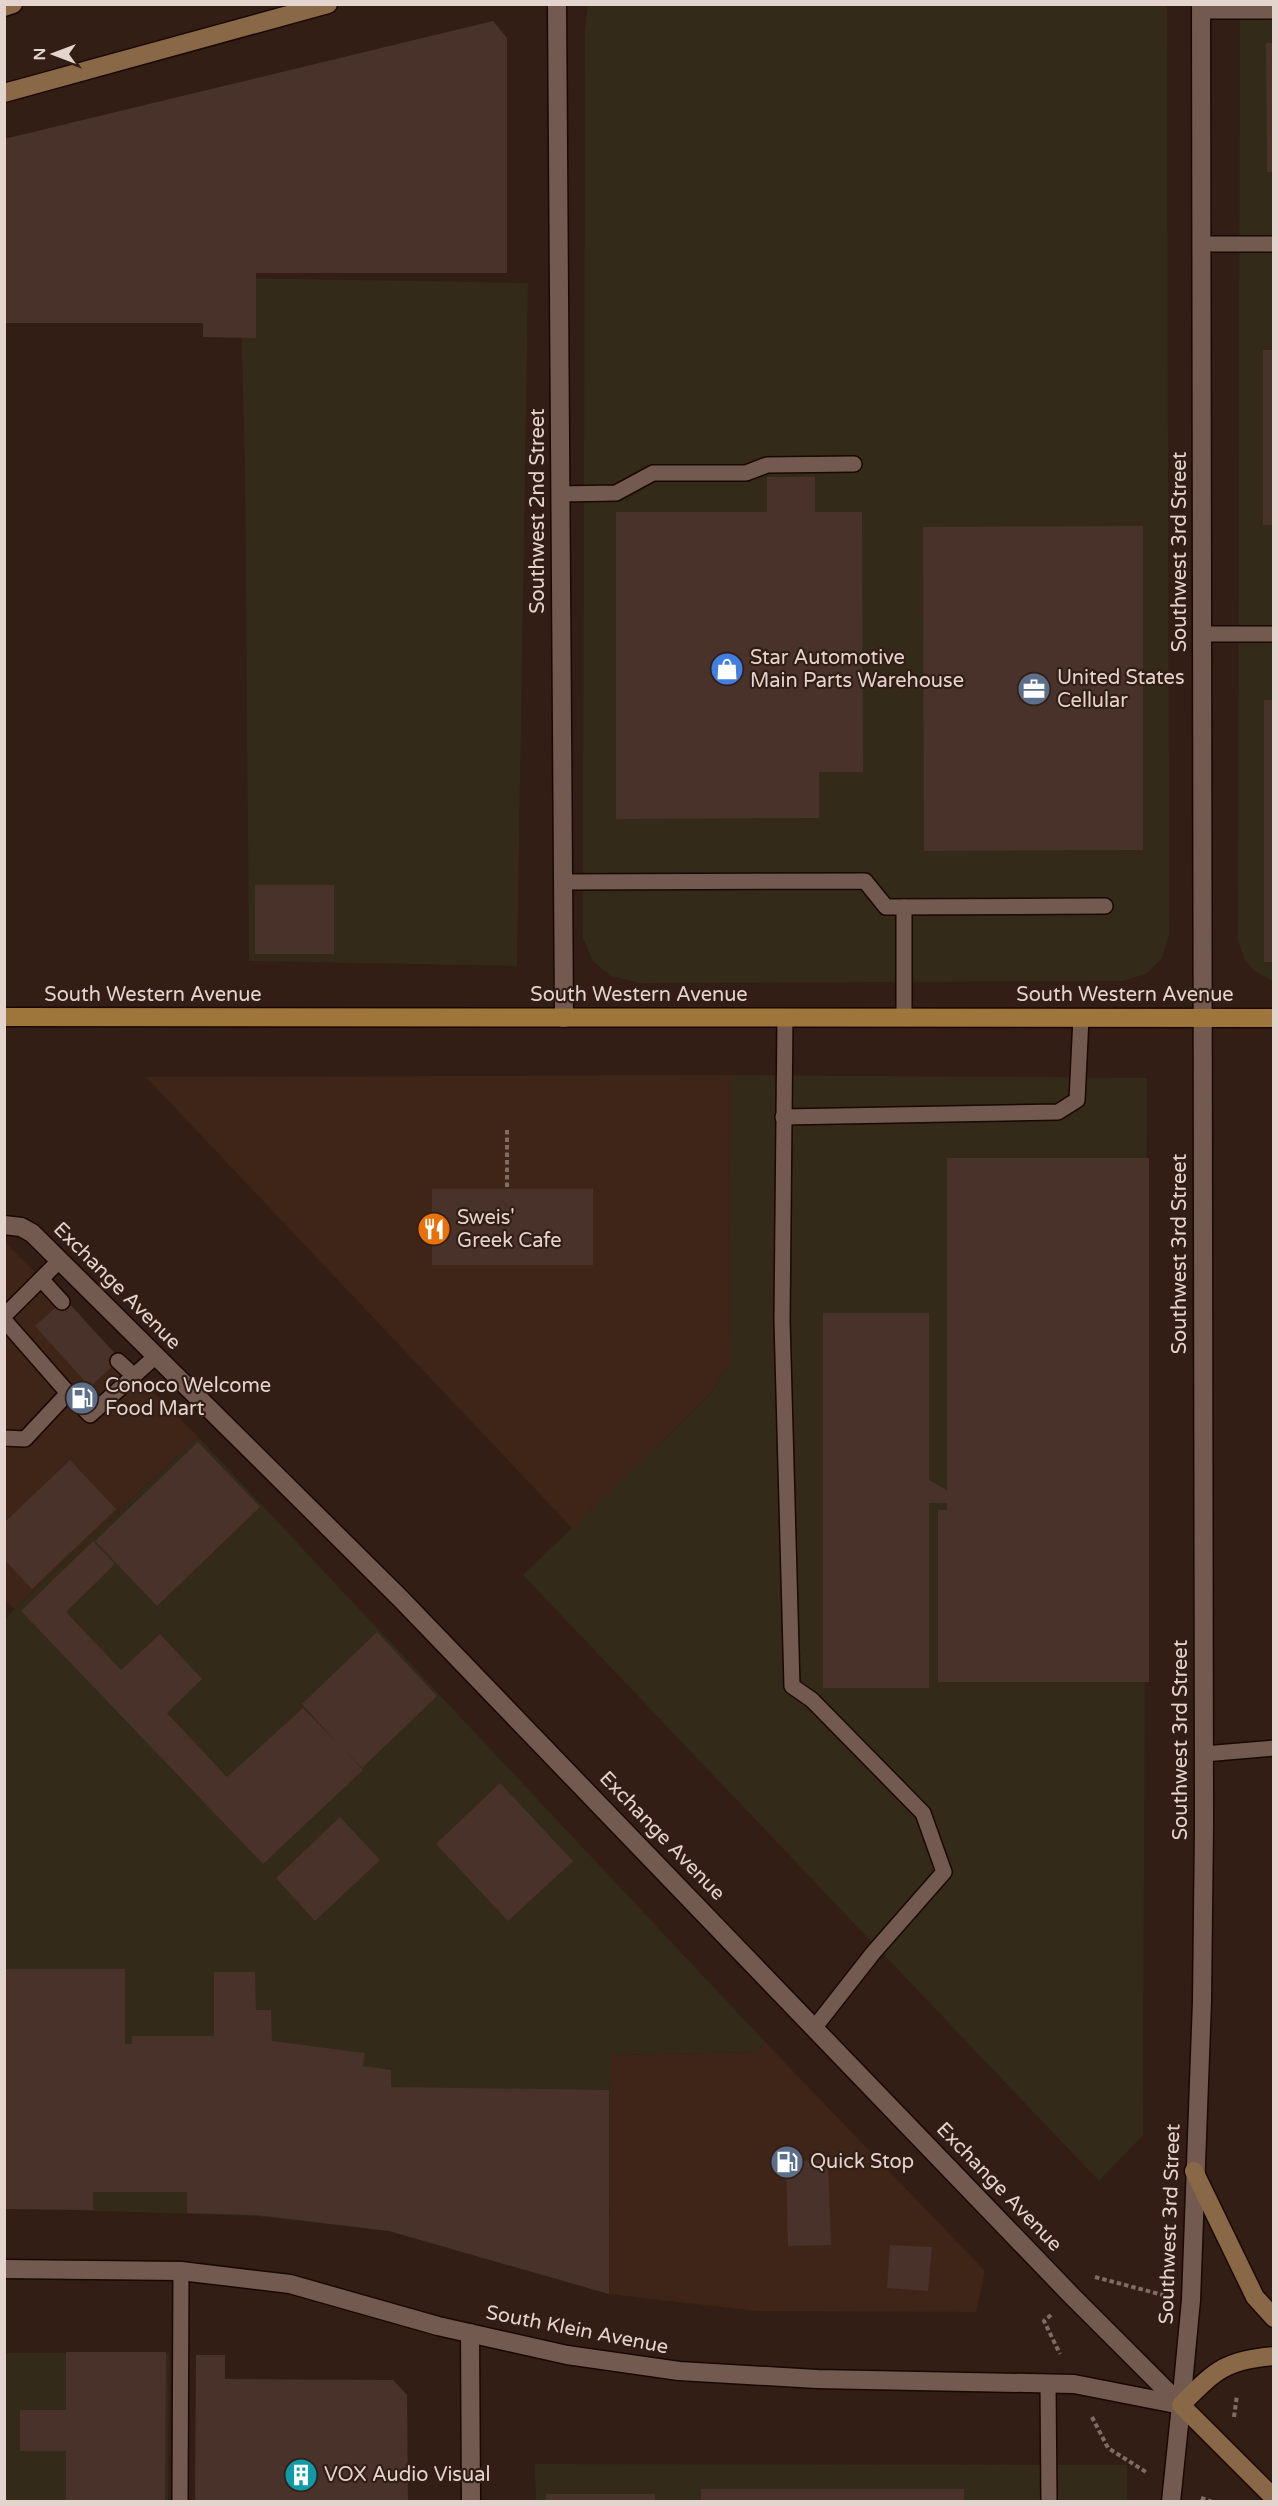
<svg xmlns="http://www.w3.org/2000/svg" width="1278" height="2506" font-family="'Varela Round',sans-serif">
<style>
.built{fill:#3f2418}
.industrial{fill:#332a1a}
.building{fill:#493229}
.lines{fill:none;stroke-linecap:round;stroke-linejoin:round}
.service-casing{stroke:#1a0802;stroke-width:18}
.minor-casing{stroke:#1a0802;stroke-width:21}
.tertiary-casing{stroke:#1a0802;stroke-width:21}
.secondary-casing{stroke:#1a0802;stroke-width:21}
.primary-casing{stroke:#1a0802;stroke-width:21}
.path{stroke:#7f6d65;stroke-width:4;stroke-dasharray:4.5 3;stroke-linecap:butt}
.service{stroke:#735a50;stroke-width:15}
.minor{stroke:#735a50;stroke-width:18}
.tertiary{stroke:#735a50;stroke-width:18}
.secondary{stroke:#886846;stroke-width:18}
.primary{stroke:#9e753b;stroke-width:18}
.labels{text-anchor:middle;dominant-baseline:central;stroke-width:4.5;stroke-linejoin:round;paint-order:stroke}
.street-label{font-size:20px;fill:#e3d4ce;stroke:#331e15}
.poi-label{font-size:20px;fill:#e3d4ce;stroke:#331e15;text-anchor:start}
</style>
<rect width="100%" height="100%" fill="#331e15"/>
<!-- built -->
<g class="built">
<path d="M730,1075L729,1365L711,1394L572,1528L146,1077Z"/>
<path d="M5,1242L198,1437L14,1609L5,1599Z"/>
<path d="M765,2042L985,2271L976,2312L756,2311L609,2294L610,2055L757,2052Z"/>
</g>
<!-- industrial -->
<g class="industrial">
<path d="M1273,4V981L1254,971L1244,958L1238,941L1240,5Z"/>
<path d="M588,5H1167L1169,935L1162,958L1146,974L1123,981L639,983L611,976L593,961L583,938L585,30Z"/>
<path d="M240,278L528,283L517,966L249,961L245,464Z"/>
<path d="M730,1075L1147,1078L1143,2135L1099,2181L523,1575L711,1394L729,1365Z"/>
<path d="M198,1437L765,2042L757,2052L610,2055L609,2294L390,2231L256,2216L5,2208L4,1621L14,1609Z"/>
<path d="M4,2353H169L168,2501H5Z"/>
<path d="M535,2464L1127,2465V2501H536Z"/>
</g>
<!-- building -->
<g class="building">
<path d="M493,21L507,38V273H256V338L203,337V323H4V139Z"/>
<path d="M1266,43H1274V172H1267Z"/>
<rect x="1263" y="350" width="11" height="175"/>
<path d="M767,477H815V512H862L863,772H819V818L616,819V512H767Z"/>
<path d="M1143,526V850L924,851L923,527Z"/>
<rect x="1264" y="700" width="10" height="262"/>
<rect x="255" y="885" width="79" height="69"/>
<path d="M947,1158H1149V1682H938V1510H947V1503H929V1688H823V1313H929V1480L947,1490Z"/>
<rect x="432" y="1189" width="161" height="76"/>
<path d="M65,1299L120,1359L90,1387L35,1326Z"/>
<path d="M198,1442L260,1507L157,1606L95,1541Z"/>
<path d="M70,1460L116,1509L32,1589L5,1560V1522Z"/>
<path d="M93,1541L115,1564L66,1612L121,1670L160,1634L202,1679L167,1713L227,1777L303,1708L337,1743L302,1704L377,1632L437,1696L362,1768L343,1749L363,1770L263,1864L21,1611Z"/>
<path d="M500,1783L573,1861L508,1921L436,1844Z"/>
<path d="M340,1817L380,1860L315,1921L276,1878Z"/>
<path d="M4,1969H125V2044H132V2036H214V1972H255L256,2010H271L272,2041L365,2053L363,2066L391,2070V2087L609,2090V2294L389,2231L257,2215L187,2213V2192H93V2210L4,2209Z"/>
<path d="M828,2160L831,2245L788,2246L786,2161Z"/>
<path d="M890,2245L932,2247L928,2291L887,2288Z"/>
<path d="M66,2352H166L165,2502H66V2451H20V2410H66Z"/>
<path d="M196,2355H225V2379L393,2380L407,2395L408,2502H195Z"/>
<rect x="701" y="2489" width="263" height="13"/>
<rect x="546" y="2494" width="109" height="8"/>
</g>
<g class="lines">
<!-- service casing -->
<g class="service-casing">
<g id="service">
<path d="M1201,11H1274"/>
<path d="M1202,244H1274"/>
<path d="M560,494L616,493L653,473H746L767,465L854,464"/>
<path d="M1202,634H1274"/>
<path d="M563,882L865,881L886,907L1105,906"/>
<path d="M904,907V1017"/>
<path d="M785,1017L782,1320L792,1686L812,1700L923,1813L944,1872L873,1953L815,2027"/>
<path d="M783,1117L1058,1112L1077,1100L1081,1018"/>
<path d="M41,1279L62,1302"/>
<path d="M4,1316L60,1260"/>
<path d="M4,1320L68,1393L25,1439L4,1438"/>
<path d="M118,1361L133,1375"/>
<path d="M68,1393L90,1415L156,1356"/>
<path d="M1204,1754L1274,1748"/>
<path d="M1048,2384L1049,2502"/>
<path d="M180,2502L181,2271"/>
</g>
</g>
<!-- minor casing -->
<g class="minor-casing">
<g id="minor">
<path d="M557,4L564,1018"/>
<path d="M4,1225L21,1227L32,1233L400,1598L1072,2296L1181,2405L1171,2502"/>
<path d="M470,2333L471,2502"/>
</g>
</g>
<!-- tertiary casing -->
<g class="tertiary-casing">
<path id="tertiary" d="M4,2269L181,2271L290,2284L438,2326L567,2355L679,2371L817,2379L1074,2384L1181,2405L1191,2300L1202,2001L1204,1825L1201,4"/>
</g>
<!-- secondary casing -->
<g class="secondary-casing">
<g id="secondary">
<path d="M4,7L13,4"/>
<path d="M4,93L328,4"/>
<path d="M1194,2171L1255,2297L1274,2318"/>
<path d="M1274,2356C1224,2360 1215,2371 1181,2405L1274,2498"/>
</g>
</g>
<!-- primary casing -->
<g class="primary-casing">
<path id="primary" d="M4,1017L1274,1018"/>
</g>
<!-- path -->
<g class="path">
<path d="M507,1130V1189"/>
<path d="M1095,2277L1163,2295"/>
<path d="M1051,2315L1044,2321L1060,2354"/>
<path d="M1092,2417L1108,2448L1146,2472"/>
<path d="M1234,2417L1237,2395"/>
<path d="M1201,2498L1213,2502"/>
</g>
<!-- service -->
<use href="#service" class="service"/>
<!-- minor -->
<use href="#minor" class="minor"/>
<!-- tertiary -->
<use href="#tertiary" class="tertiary"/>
<!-- secondary -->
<use href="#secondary" class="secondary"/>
<!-- primary -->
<use href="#primary" class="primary"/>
</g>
<!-- icons -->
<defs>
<g id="shop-disc" transform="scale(1.725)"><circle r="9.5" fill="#3f7fe0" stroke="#331e15"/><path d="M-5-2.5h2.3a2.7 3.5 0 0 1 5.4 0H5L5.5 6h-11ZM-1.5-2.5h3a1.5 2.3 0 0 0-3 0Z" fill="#fff"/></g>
<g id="office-disc" transform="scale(1.725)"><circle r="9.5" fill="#5c6f8a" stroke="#331e15"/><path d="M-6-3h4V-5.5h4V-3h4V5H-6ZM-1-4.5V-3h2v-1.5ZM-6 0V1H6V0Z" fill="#fff"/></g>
<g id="restaurant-disc" transform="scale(1.725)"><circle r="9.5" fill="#e8710a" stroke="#331e15"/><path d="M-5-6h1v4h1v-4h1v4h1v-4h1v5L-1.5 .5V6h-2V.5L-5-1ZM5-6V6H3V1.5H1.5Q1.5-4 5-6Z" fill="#fff"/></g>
<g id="fuel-disc" transform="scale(1.725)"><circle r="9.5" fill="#5c6f8a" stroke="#331e15"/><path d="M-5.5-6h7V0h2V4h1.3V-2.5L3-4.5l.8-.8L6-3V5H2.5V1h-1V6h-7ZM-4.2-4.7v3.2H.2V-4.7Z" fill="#fff"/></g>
<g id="building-disc" transform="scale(1.725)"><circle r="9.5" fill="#0f9aa8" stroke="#331e15"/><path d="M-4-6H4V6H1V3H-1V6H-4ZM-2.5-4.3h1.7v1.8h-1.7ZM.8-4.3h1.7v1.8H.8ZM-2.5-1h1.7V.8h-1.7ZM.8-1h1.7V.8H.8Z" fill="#fff"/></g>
</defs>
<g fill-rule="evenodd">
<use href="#shop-disc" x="727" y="669"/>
<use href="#office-disc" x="1034" y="689"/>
<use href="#restaurant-disc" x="434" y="1229"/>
<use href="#fuel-disc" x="82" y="1398"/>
<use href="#fuel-disc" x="787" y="2162"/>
<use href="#building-disc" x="301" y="2475"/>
</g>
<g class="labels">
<!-- street labels -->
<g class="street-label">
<text transform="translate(538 511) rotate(-90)">Southwest 2nd Street</text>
<text transform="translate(1180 552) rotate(-90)">Southwest 3rd Street</text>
<text x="153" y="995">South Western Avenue</text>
<text x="639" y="995">South Western Avenue</text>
<text x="1125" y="995">South Western Avenue</text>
<text transform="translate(1180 1254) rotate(-90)">Southwest 3rd Street</text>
<text transform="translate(117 1286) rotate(45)">Exchange Avenue</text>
<text transform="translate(1181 1740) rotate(-90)">Southwest 3rd Street</text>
<text transform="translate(662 1836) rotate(46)">Exchange Avenue</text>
<text transform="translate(999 2187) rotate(46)">Exchange Avenue</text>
<text transform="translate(1170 2224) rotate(-88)">Southwest 3rd Street</text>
<text transform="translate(577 2330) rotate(11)">South Klein Avenue</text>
</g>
<!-- poi labels -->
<g class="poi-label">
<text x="750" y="658">Star Automotive<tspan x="750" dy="23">Main Parts Warehouse</tspan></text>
<text x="1057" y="678">United States<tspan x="1057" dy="23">Cellular</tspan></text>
<text x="457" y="1218">Sweis'<tspan x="457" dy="23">Greek Cafe</tspan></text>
<text x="105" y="1386">Conoco Welcome<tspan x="105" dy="23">Food Mart</tspan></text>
<text x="810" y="2162">Quick Stop</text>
<text x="324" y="2475">VOX Audio Visual</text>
</g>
</g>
<!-- border -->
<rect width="1278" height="2506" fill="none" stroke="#e3d4ce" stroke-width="12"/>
<!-- north arrow -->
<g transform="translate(54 54) rotate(270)" stroke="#331e15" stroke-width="4.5" paint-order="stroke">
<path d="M0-4.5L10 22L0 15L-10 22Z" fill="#e3d4ce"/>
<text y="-9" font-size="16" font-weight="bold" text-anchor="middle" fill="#e3d4ce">N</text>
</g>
</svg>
